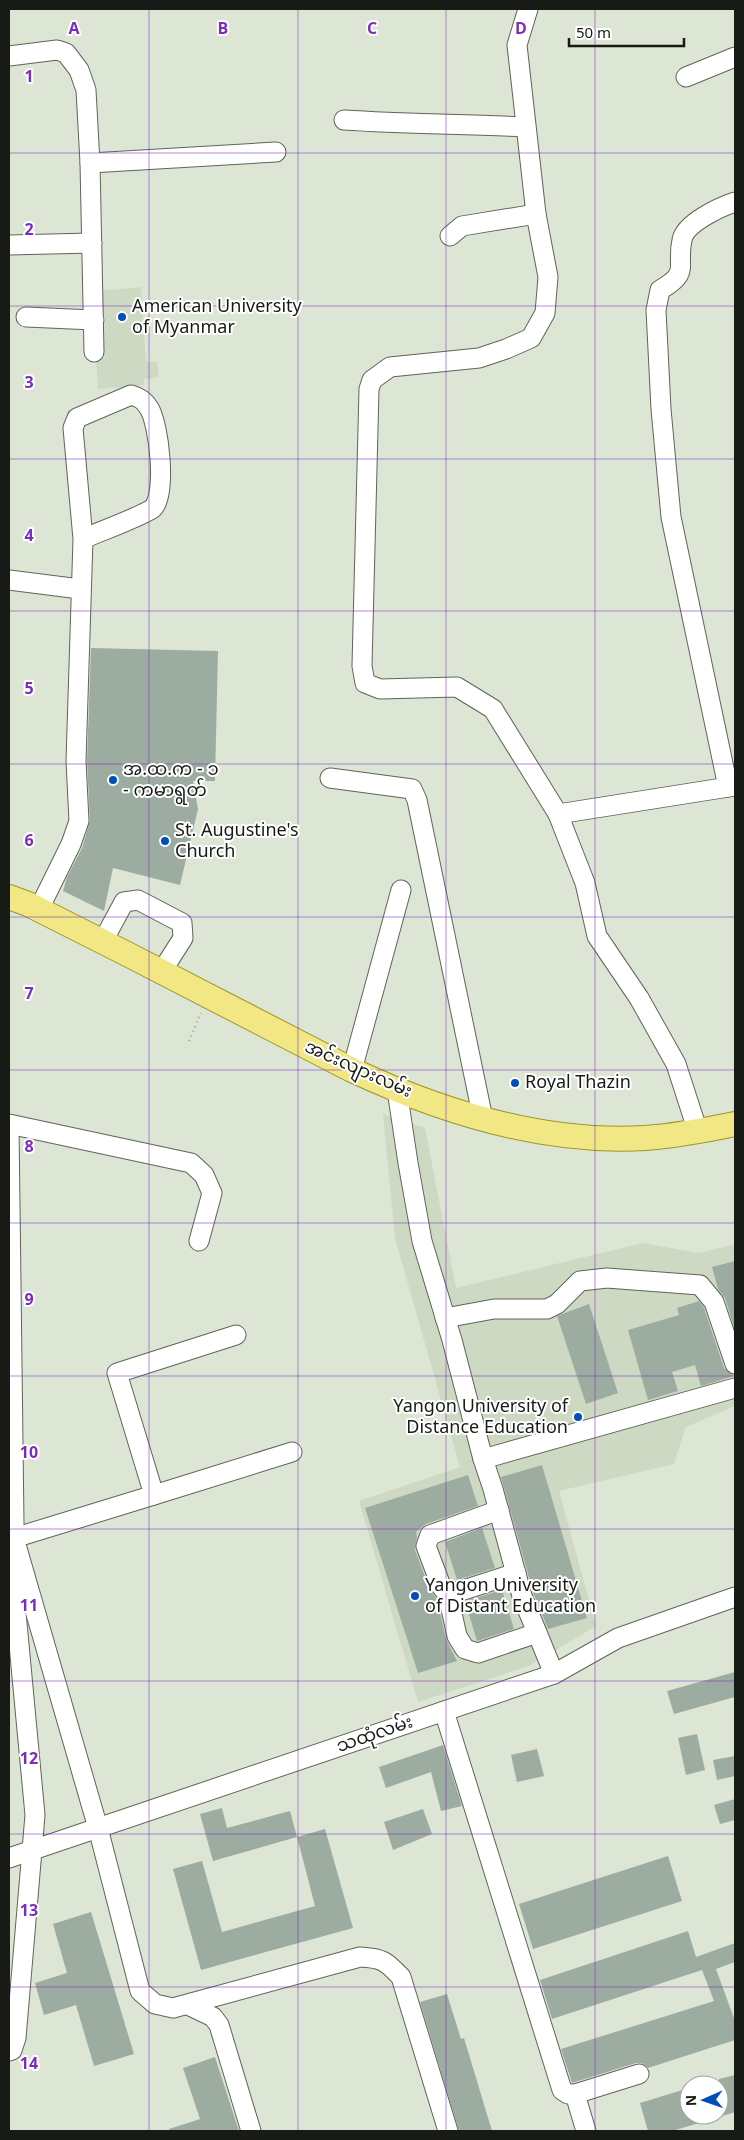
<svg xmlns="http://www.w3.org/2000/svg" width="744" height="2140" font-family="Georgia,'Noto Sans Myanmar',serif">
<style>
.built{fill:#cdd9c2}
.building{fill:#9daca1}
.lines{fill:none;stroke-linecap:round;stroke-linejoin:round}
.minor-casing{stroke:#5e6557;stroke-width:21}
.major-casing{stroke:#9e9528;stroke-width:26}
.path{stroke:#a0a79a;stroke-width:2.5;stroke-dasharray:1 4;stroke-linecap:butt}
.minor{stroke:#fff;stroke-width:19}
.major{stroke:#f1e784;stroke-width:24}
.grid{fill:none;stroke:#7b2cbf;stroke-width:1;stroke-opacity:0.55}
.poi-dot{fill:#004fb9;stroke:#fff;stroke-width:2}
.labels{text-anchor:middle;dominant-baseline:central;stroke-width:4;stroke-linejoin:round;paint-order:stroke}
.poi-label{font-size:18px;fill:#171a15;stroke:#fff;text-anchor:start}
.street-label{font-size:18px;fill:#171a15;stroke:#fff}
.grid-label{font-size:16px;text-anchor:middle;font-weight:bold;fill:#7b2cbf;stroke:#fff;stroke-width:4;stroke-linejoin:round;paint-order:stroke}
</style>
<rect width="100%" height="100%" fill="#dde6d5"/>
<!-- built -->
<g class="built">
<path d="M141,287L146,362H157L159,377L144,379V385L98,389L95,345L100,291Z"/>
<path d="M383,1114L425,1128L456,1288L643,1243L699,1253L735,1244V1406L686,1427L674,1464L559,1491L596,1626L529,1666L418,1702L359,1501L460,1467L395,1238Z"/>
</g>
<!-- building -->
<g class="building">
<path d="M91,648L218,651L215,781H193L198,809L180,885L113,868L104,911L63,891L67,877L82,848L90,821L87,761Z"/>
<path d="M735,1261V1330L725,1298L718,1289L712,1267Z"/>
<path d="M699,1301L704,1308L724,1368L734,1376L701,1386L695,1365L672,1372L678,1391L648,1400L628,1330L679,1315L677,1308Z"/>
<path d="M589,1304L618,1393L586,1404L557,1316Z"/>
<path d="M542,1465L587,1618L548,1629L533,1592L501,1477Z"/>
<path d="M468,1475L478,1506L426,1524L416,1532L417,1537L415,1550L430,1590L437,1600L446,1639L457,1661L418,1673L365,1508Z"/>
<path d="M482,1528L495,1568L457,1580L445,1542Z"/>
<path d="M502,1590L514,1629L477,1641L465,1601Z"/>
<path d="M735,1672V1697L674,1714L667,1691Z"/>
<path d="M697,1734L705,1770L686,1775L678,1738Z"/>
<path d="M443,1745L462,1806L441,1811L431,1772L386,1788L379,1767Z"/>
<path d="M537,1749L544,1776L517,1782L511,1755Z"/>
<path d="M735,1756V1776L717,1780L713,1760Z"/>
<path d="M735,1799V1820L720,1824L714,1805Z"/>
<path d="M222,1808L227,1828L290,1811L297,1837L213,1861L200,1814Z"/>
<path d="M423,1809L432,1834L393,1850L384,1822Z"/>
<path d="M325,1829L353,1928L201,1970L173,1869L202,1861L222,1932L315,1906L297,1837Z"/>
<path d="M668,1856L682,1901L533,1949L519,1904Z"/>
<path d="M91,1912L134,2054L94,2066L76,2005L44,2015L35,1983L67,1973L53,1924Z"/>
<path d="M688,1931L696,1957L735,1943V1962L716,1969L735,2021V2040L648,2068L642,2063H636L572,2083L561,2049L714,2001L702,1970L552,2019L540,1980Z"/>
<path d="M447,1994L461,2039L464,2038L492,2131H459L420,2002Z"/>
<path d="M215,2057L239,2131H170L169,2129L200,2119L183,2068Z"/>
<path d="M735,2075V2112L719,2117V2079Z"/>
<path d="M689,2088V2115H715L716,2118L672,2131H648L640,2103Z"/>
</g>
<g class="lines">
<!-- minor casing -->
<g class="minor-casing">
<g id="minor">
<path d="M528,9L517,45L536,214L548,277L545,313L531,338L506,349L479,358L390,367L372,380L369,389L362,666L365,683L380,689L457,687L493,709L558,814L585,883L597,936L639,998L676,1064L698,1132"/>
<path d="M9,56L57,50L66,53L79,70L86,90L90,163L94,352"/>
<path d="M686,77L735,57"/>
<path d="M344,120C405,124 465,124 525,127"/>
<path d="M90,163L276,152"/>
<path d="M450,236L462,226L536,214"/>
<path d="M9,245L92,243"/>
<path d="M26,317L94,320"/>
<path d="M9,580L80,589"/>
<path d="M330,778L412,789L417,800L483,1119"/>
<path d="M728,787L671,517L661,409L656,310L660,290C691,272 676,268 682,240C685,223 720,207 735,202"/>
<path d="M558,814L735,786"/>
<path d="M39,909L71,844L79,821L76,761L83,539L73,428L77,418L131,395C139,397 144,400 149,408C159,424 167,493 153,508C145,515 96,533 83,539"/>
<path d="M103,941L124,902L138,900L182,923L183,938L162,971"/>
<path d="M352,1070L401,890"/>
<path d="M397,1090L408,1163L422,1241L452,1340L483,1459L493,1489L522,1596L554,1674"/>
<path d="M9,1124L191,1163L204,1175L212,1193L199,1241"/>
<path d="M9,1126L15,1602L35,1815L16,2038L12,2050L9,2051"/>
<path d="M445,1318L494,1309H547L557,1304L580,1281L607,1278L700,1285L714,1302L735,1364"/>
<path d="M236,1335L117,1373L154,1495L14,1538L98,1828L140,1991L155,2004L173,2008L360,1957C382,1958 386,1961 401,1977L448,2131"/>
<path d="M483,1459L735,1388"/>
<path d="M154,1495L292,1452"/>
<path d="M499,1510L430,1535L426,1546L441,1586L448,1595L516,1573"/>
<path d="M448,1595L457,1636L465,1649L478,1653L537,1633"/>
<path d="M444,1711L562,2090L568,2094H575L639,2074"/>
<path d="M9,1858L554,1674L618,1638L735,1597"/>
<path d="M188,2005L213,2017L219,2025L251,2131"/>
<path d="M575,2094L586,2131"/>
</g>
</g>
<!-- major casing -->
<g class="major-casing">
<path id="major" d="M9,897L28,904L131,956L352,1070C442,1112 545,1144 645,1138C676,1136 706,1130 735,1124"/>
</g>
<!-- path -->
<path class="path" d="M189,1041L201,1013"/>
<!-- minor -->
<use href="#minor" class="minor"/>
<!-- major -->
<use href="#major" class="major"/>
</g>
<!-- grid -->
<path class="grid" d="M149,9V2131M298,9V2131M446,9V2131M595,9V2131M9,153H735M9,306H735M9,459H735M9,611H735M9,764H735M9,917H735M9,1070H735M9,1223H735M9,1376H735M9,1529H735M9,1681H735M9,1834H735M9,1987H735"/>
<!-- markers -->
<g class="poi-dot">
<circle cx="122" cy="317" r="5"/>
<circle cx="113" cy="780" r="5"/>
<circle cx="165" cy="841" r="5"/>
<circle cx="515" cy="1083" r="5"/>
<circle cx="578" cy="1417" r="5"/>
<circle cx="415" cy="1596" r="5"/>
</g>
<g class="labels">
<!-- poi labels -->
<g class="poi-label">
<text x="132" y="307">American University<tspan x="132" dy="21">of Myanmar</tspan></text>
<text x="123" y="770">အ.ထ.က - ၁<tspan x="123" dy="21">- ကမာရွတ်</tspan></text>
<text x="175" y="831">St. Augustine's<tspan x="175" dy="21">Church</tspan></text>
<text x="525" y="1083">Royal Thazin</text>
<text x="568" y="1407" text-anchor="end">Yangon University of<tspan x="568" dy="21">Distance Education</tspan></text>
<text x="425" y="1586">Yangon University<tspan x="425" dy="21">of Distant Education</tspan></text>
</g>
<!-- street labels -->
<g class="street-label">
<text transform="translate(358 1070) rotate(24)">အင်းလျားလမ်း</text>
<text transform="translate(375 1735) rotate(-19)">သထုံလမ်း</text>
</g>
</g>
<g class="grid-label">
<text x="74" y="34">A</text>
<text x="223" y="34">B</text>
<text x="372" y="34">C</text>
<text x="521" y="34">D</text>
<text x="29" y="82">1</text>
<text x="29" y="235">2</text>
<text x="29" y="388">3</text>
<text x="29" y="541">4</text>
<text x="29" y="694">5</text>
<text x="29" y="846">6</text>
<text x="29" y="999">7</text>
<text x="29" y="1152">8</text>
<text x="29" y="1305">9</text>
<text x="29" y="1458">10</text>
<text x="29" y="1611">11</text>
<text x="29" y="1764">12</text>
<text x="29" y="1916">13</text>
<text x="29" y="2069">14</text>
</g>
<!-- border -->
<rect width="744" height="2140" fill="none" stroke="#171a15" stroke-width="20"/>
<!-- north arrow -->
<g transform="translate(704 2100) rotate(268)"><circle r="24" fill="#ffffff" stroke="#a2a3a1"/>
<path d="M0-4L9 19L0 12L-9 19Z" fill="#004fb9"/>
<text y="-8" font-size="14" font-weight="bold" text-anchor="middle" fill="#171a15">N</text>
</g>
<!-- scale -->
<path d="M569 38v8h115v-8" fill="none" stroke="#171a15" stroke-width="2.5"/>
<text x="576" y="38" font-size="15" fill="#171a15" stroke="#ffffff" stroke-width="4" paint-order="stroke">50 m</text>
</svg>
